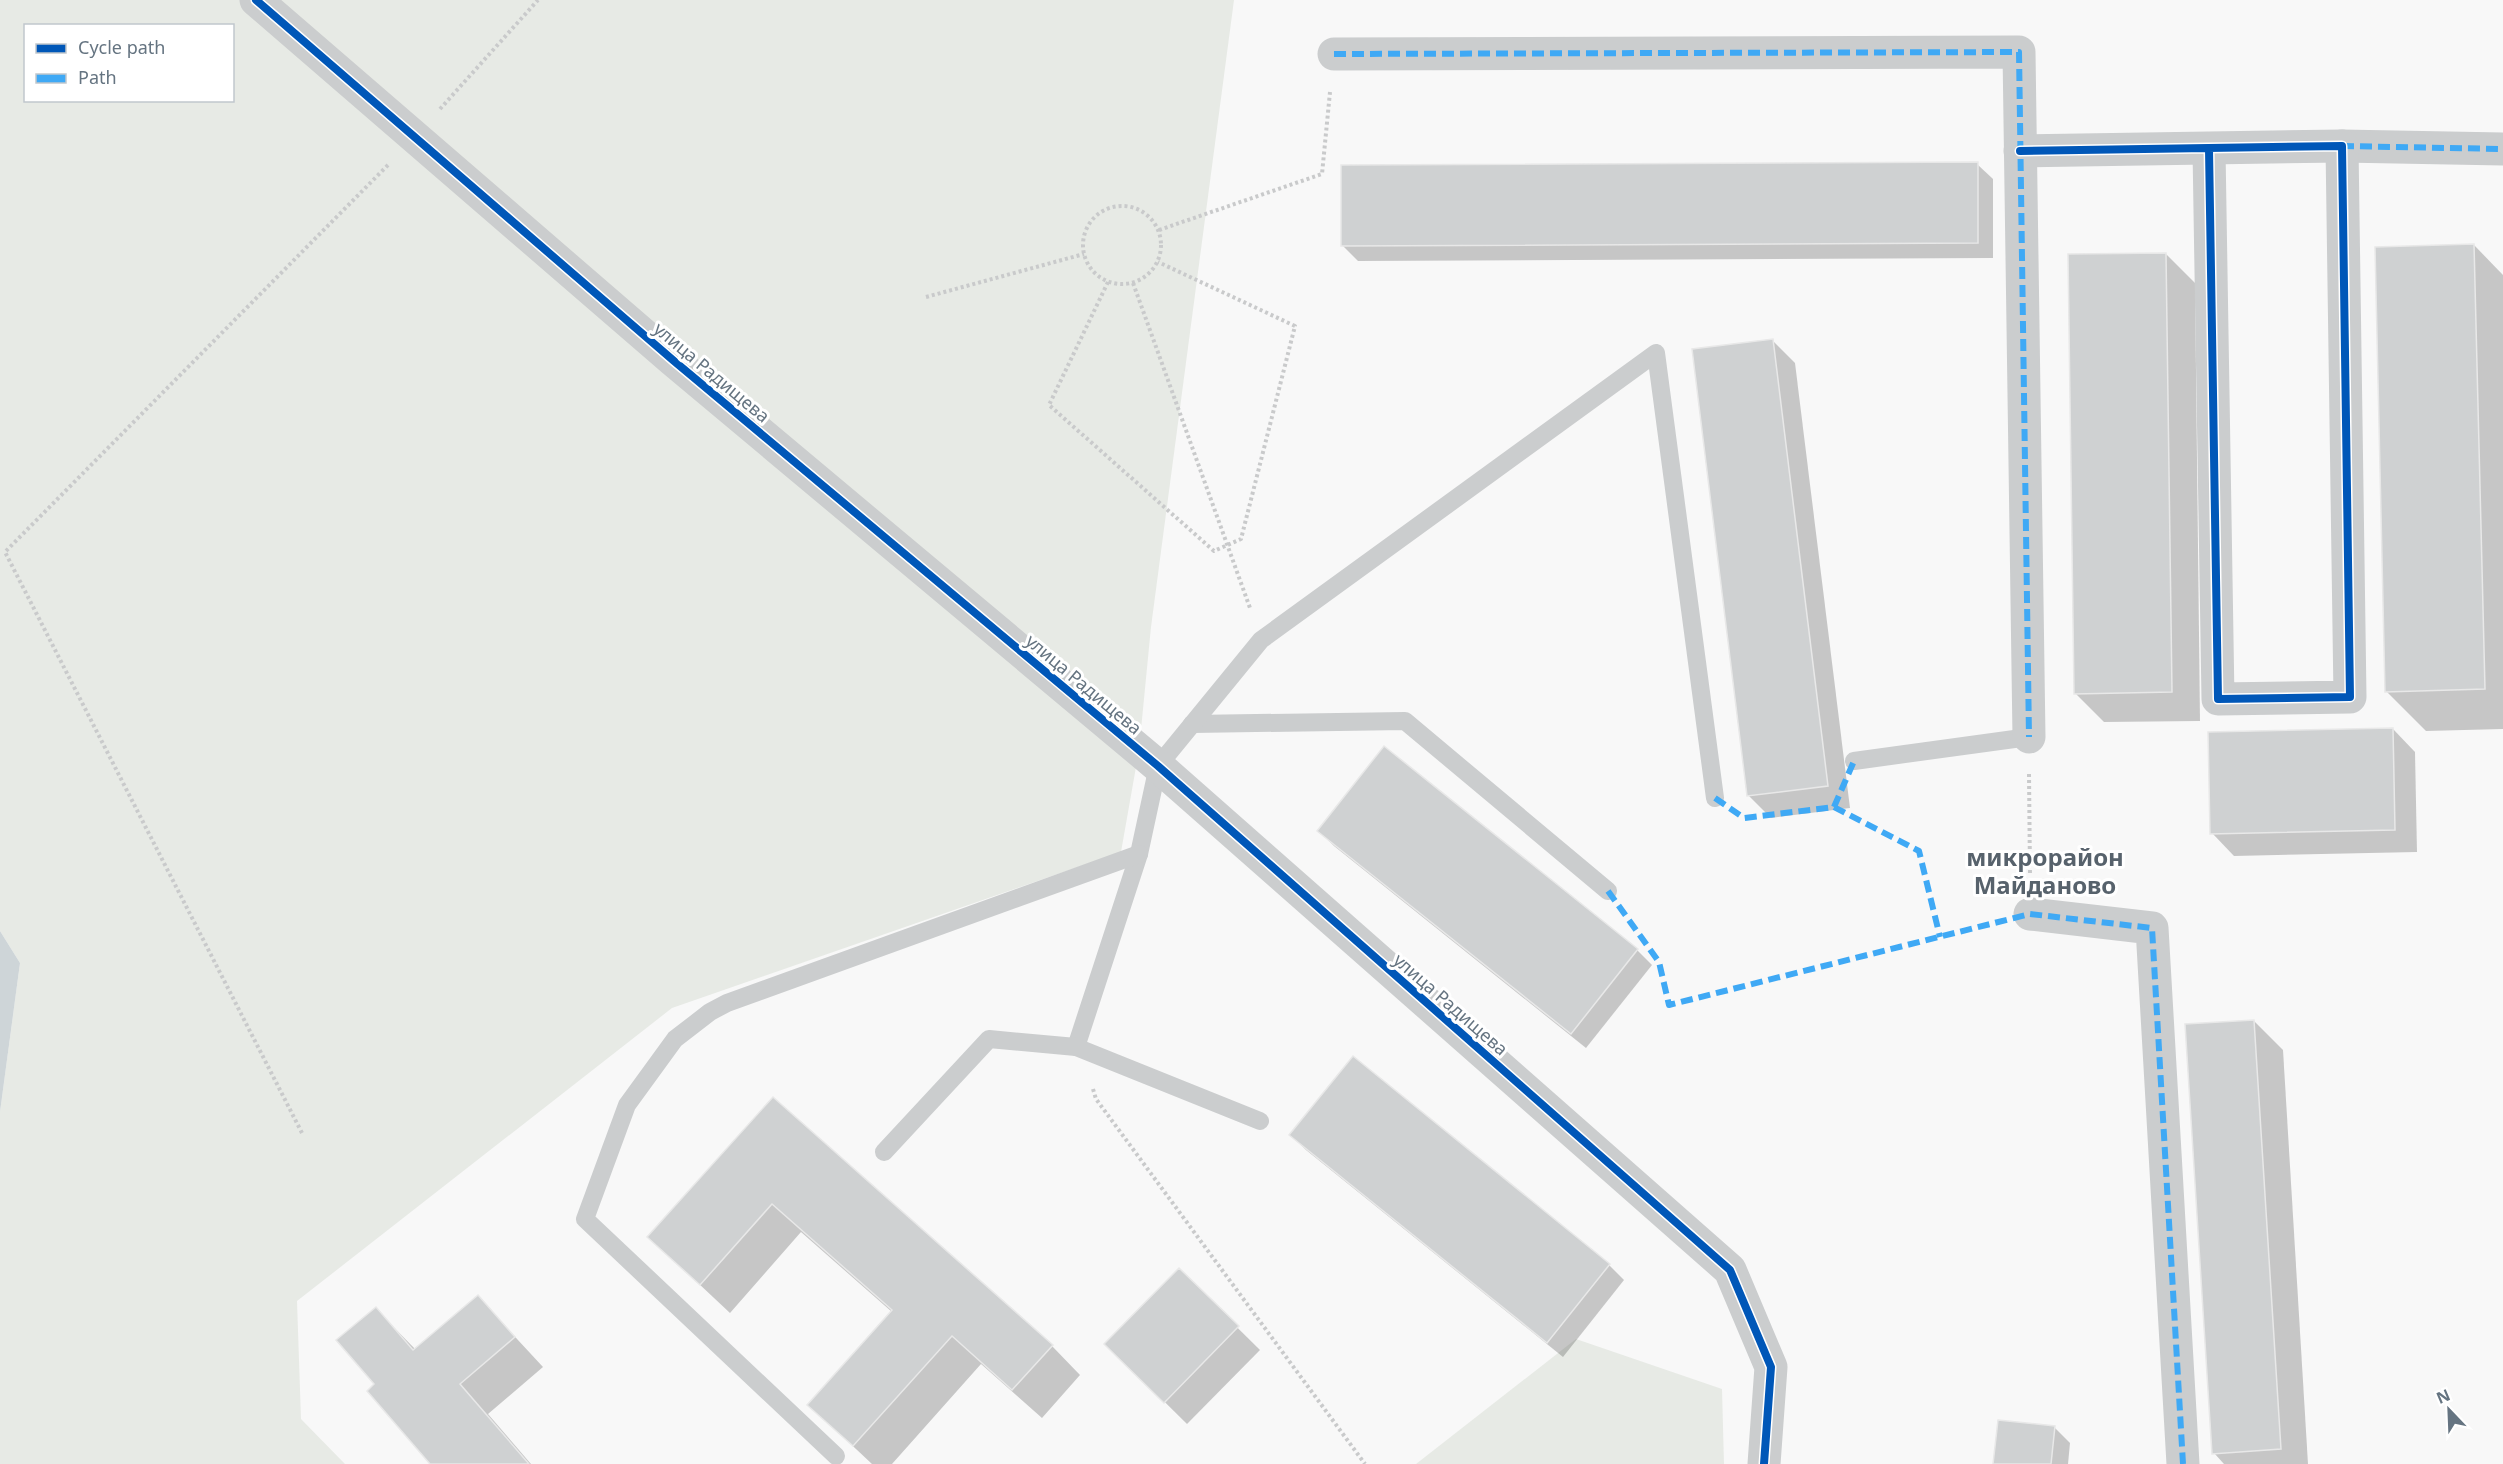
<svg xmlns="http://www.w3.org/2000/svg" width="2503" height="1464" font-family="'Noto Sans',sans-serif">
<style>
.green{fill:#e7eae5;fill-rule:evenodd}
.water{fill:#ced5d8}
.shadow{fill:#0003}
.building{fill:#cfd1d2;stroke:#e8e8e8;stroke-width:1.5}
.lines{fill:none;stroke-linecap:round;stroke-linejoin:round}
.path{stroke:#c9cacb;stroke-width:4;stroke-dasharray:3 3;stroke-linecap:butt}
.service{stroke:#cbcdce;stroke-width:18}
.minor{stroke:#cbcdce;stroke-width:33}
.quiet{stroke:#3fa9f5;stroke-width:6;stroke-dasharray:12 6;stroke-linecap:butt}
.cycleway-casing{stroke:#fff;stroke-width:11}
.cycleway{stroke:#0057b8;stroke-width:8}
.labels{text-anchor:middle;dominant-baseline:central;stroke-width:6;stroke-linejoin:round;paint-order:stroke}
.street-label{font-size:18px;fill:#657481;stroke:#fff}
.district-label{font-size:24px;font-weight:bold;fill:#57626c;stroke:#fff}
</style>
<rect width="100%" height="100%" fill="#f8f8f8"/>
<!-- green -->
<g class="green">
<path d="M0,0H1234L1151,627L1139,750L1121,852L672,1008L297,1301L301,1419L345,1464H0V1112L20,963L0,931ZM26,26H232V100H26Z"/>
<path d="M1576,1339L1722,1389L1724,1464H1416Z"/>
</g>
<!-- water -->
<path class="water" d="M0,931L20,963L0,1112Z"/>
<!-- shadow -->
<g class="shadow">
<path d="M1977,164L1993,179V258L1358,261L1343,246Z"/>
<path d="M2474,245L2503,275V729L2426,731L2387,692Z"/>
<path d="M2166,254L2195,283L2200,721L2104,722L2075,693Z"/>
<path d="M1773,341L1795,363L1850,808L1771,818L1748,795Z"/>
<path d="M2393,729L2415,752L2417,852L2234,856L2212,833Z"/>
<path d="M1385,748L1637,950L1652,965L1586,1048L1334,846L1319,831Z"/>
<path d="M2254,1021L2283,1050L2308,1464H2224L2214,1453Z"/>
<path d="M773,1099L1052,1346L1080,1375L1042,1418L981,1364L892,1464H872L809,1405L892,1312L801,1232L730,1313L649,1237Z"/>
<path d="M1291,1135L1609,1265L1624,1280L1563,1357L1306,1150Z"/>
<path d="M1179,1270L1260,1350L1187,1424L1106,1344Z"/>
<path d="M478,1297L543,1367L488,1414L531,1464H432L376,1384V1309L416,1350Z"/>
<path d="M2054,1427L2070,1443L2068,1464H1995Z"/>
</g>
<!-- building -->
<g class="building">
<path d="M1978,162V243L1341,246V165Z"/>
<path d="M2474,244L2485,689L2385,692L2375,247Z"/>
<path d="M2166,253L2172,692L2074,694L2068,254Z"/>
<path d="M1773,339L1828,786L1747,796L1692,349Z"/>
<path d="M2393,728L2395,830L2210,834L2208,732Z"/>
<path d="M1384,746L1638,949L1571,1034L1317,831Z"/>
<path d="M2254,1020L2281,1449L2212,1454L2185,1024Z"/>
<path d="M1353,1056L1610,1264L1547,1343L1289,1135Z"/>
<path d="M773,1097L1053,1345L1012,1390L952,1336L853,1446L807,1405L892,1310L772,1204L700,1285L647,1237Z"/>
<path d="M1179,1268L1239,1326L1164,1403L1104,1344Z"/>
<path d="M478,1295L515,1337L460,1384L529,1464H430L367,1391L374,1384L336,1340L376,1307L413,1350Z"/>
<path d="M1998,1420L2055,1426L2051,1464H1993Z"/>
</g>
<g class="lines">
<!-- path -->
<g class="path">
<path d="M440,109L538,0"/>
<circle cx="1122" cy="245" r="39"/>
<path d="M1159,230L1322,174L1330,92"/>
<path d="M1108,282L1049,405L1214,551L1241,539L1295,326L1158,262"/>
<path d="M1133,283L1250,608"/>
<path d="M926,297L1084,254"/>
<path d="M2029,774L2030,875"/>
<path d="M1093,1089L1096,1099L1365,1464"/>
<path d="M302,1133L5,552L388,165"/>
</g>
<!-- service -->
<g class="service">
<path d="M1192,724L1405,721L1608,891"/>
<path d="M1854,761L2029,737"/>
<path d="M1076,1047L1139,854L1158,766L1261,640L1656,353L1715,798"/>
<path d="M884,1152L989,1039L1076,1047L1260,1121"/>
<path d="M836,1456L585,1219L627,1105L675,1039L710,1012L727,1003L1139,854"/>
</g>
<!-- minor -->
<g class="minor">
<path d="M256,0L674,361L1158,766L1730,1270L1771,1367L1764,1464"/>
<path d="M1334,54L2019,52L2029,737"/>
<path d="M2342,146L2503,149"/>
<path d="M2020,151L2342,146L2350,697L2218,699L2209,149"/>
<path d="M2030,914L2152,928L2183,1464"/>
</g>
<!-- quiet -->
<g class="quiet">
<path d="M1334,54L2019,52L2029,737"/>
<path d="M2342,146L2503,149"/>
<path d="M1715,798L1744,818L1834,807L1919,851L1940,937"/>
<path d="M1834,807L1854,761"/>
<path d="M1608,891L1659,962L1669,1005L2030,914L2152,928L2183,1464"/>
</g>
<!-- cycleway casing -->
<g class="cycleway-casing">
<g id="cycleway">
<path d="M256,0L674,361L1158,766L1730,1270L1771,1367L1764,1464"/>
<path d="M2020,151L2342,146L2350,697L2218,699L2209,149"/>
</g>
</g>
<!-- cycleway -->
<use href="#cycleway" class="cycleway"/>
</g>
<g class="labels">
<!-- street labels -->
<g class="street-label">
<text transform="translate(712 372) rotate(40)">улица Радищева</text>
<text transform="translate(1084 684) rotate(40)">улица Радищева</text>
<text transform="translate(1451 1004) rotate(41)">улица Радищева</text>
</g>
<!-- district labels -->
<g class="district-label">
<text x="2045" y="856">микрорайон<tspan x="2045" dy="28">Майданово</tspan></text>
</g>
</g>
<!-- legend -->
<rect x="24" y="24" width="210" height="78" fill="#ffffff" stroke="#c1c7cd" stroke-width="1.5"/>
<rect x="36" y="44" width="30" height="9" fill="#0057b8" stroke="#c1c7cd" stroke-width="1.5"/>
<text x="78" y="54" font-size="18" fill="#657481">Cycle path</text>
<rect x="36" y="74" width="30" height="9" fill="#3fa9f5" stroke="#c1c7cd" stroke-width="1.5"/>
<text x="78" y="84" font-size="18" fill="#657481">Path</text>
<!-- north arrow -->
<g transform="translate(2449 1410) rotate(337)" stroke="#ffffff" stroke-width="4.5" paint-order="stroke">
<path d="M0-4.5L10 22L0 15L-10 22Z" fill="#657481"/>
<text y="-9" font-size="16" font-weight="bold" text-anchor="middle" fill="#657481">N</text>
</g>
</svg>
